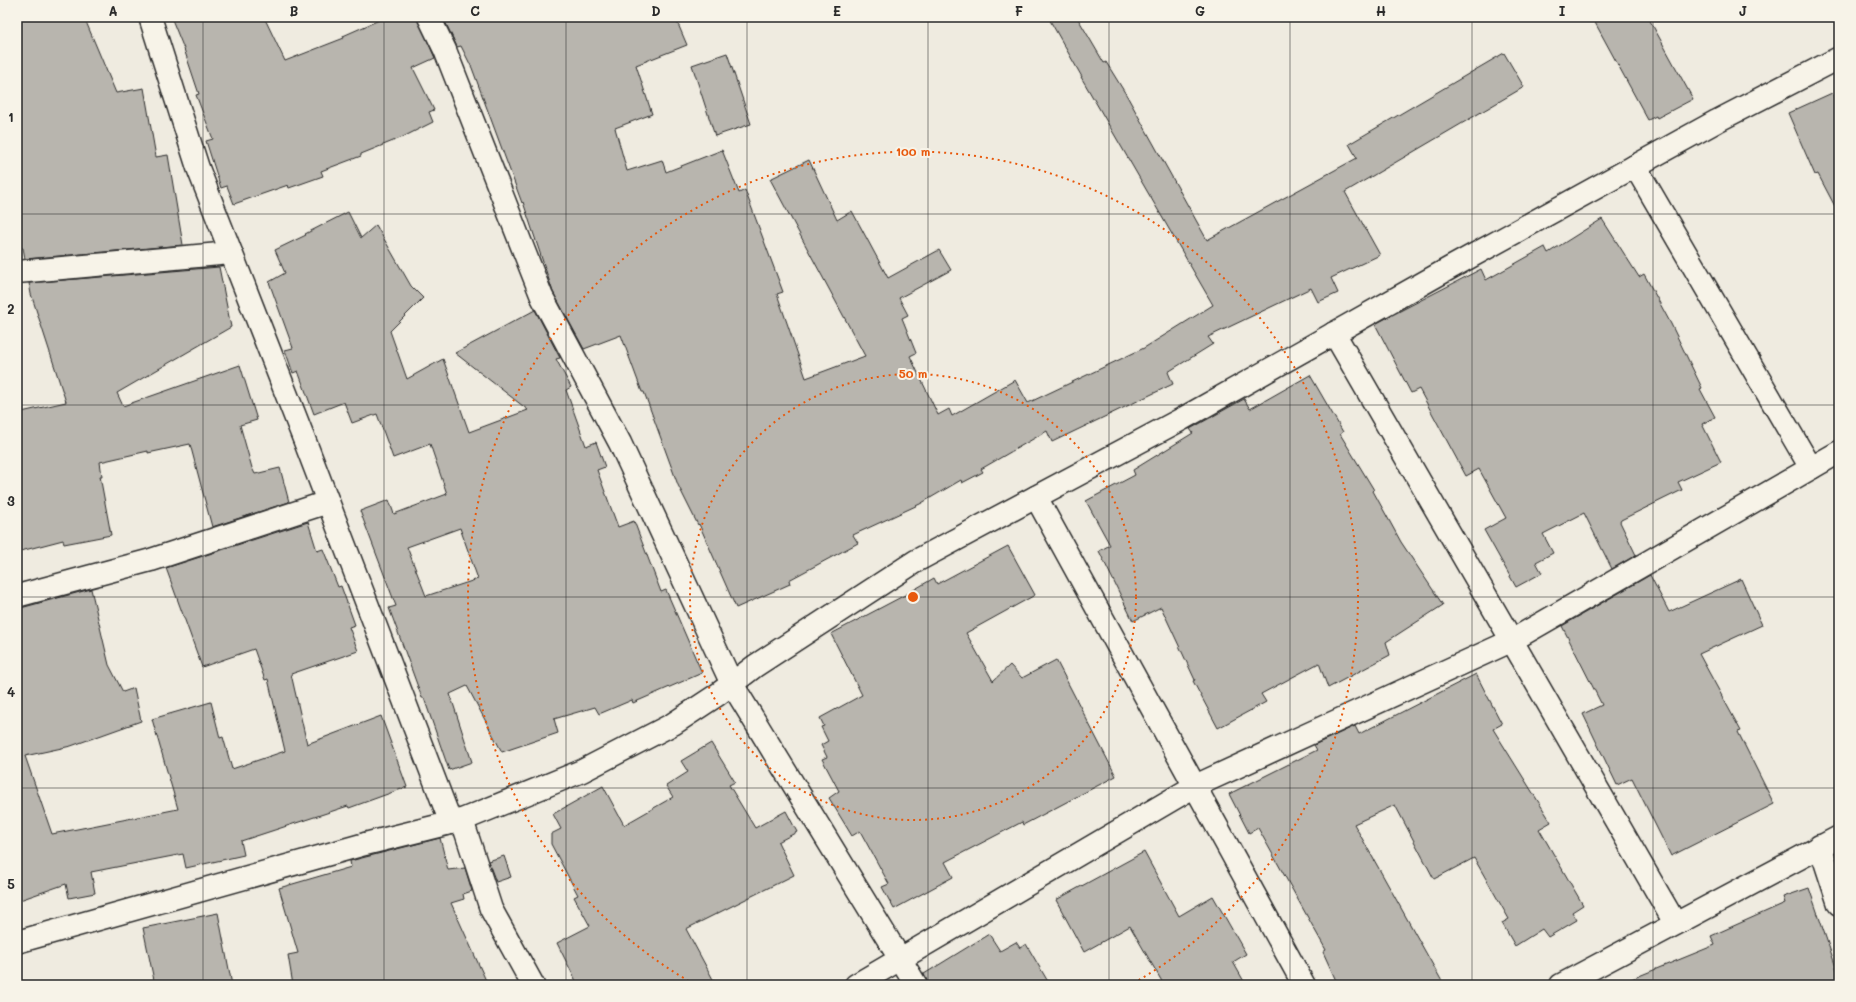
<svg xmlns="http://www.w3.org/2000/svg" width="1856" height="1002" font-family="Mali,sans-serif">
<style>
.building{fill:#b8b5ae;stroke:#2b2b2b;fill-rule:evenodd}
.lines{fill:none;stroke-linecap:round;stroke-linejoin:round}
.minor-casing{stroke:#2b2b2b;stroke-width:25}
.minor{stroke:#f7f3e8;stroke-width:22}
.grid{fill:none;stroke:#2b2b2b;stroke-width:1;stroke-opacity:0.55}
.ring{fill:none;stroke:#e8590c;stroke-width:2;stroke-dasharray:2 4}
.centre{fill:#e8590c;stroke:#f7f3e8;stroke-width:2}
.ring-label{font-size:12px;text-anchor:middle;font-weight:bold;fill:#e8590c;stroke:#f7f3e8;stroke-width:4;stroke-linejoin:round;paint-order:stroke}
.neatline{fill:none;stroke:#2b2b2b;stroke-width:1.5}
.grid-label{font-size:13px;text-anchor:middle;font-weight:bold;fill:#2b2b2b}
</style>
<rect width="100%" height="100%" fill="#efebe0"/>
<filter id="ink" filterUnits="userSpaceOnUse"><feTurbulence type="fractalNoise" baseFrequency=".025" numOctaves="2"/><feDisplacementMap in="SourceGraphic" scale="8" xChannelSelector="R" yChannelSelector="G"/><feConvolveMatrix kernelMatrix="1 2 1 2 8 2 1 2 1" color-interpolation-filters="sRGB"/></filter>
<g filter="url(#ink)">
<!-- building -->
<g class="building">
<path d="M17,17H84L116,93L144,88L156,157L168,155L183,245L25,259L23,248H17Z"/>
<path d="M171,17H264L285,61L344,38L343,36L386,17H417L435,58L413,68L434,110L429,112L433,122L403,137L361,154V156L321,171L323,176L289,188L288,185L234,204L227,186L221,188L206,141L213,139L196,95L199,94L184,49Z"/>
<path d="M443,17H675L687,45L636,65L652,114L615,128L627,171L662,160L666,172L722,150L739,193L745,190L783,292L777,294L806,378L865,356L770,179L809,160L837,220L852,211L888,278L939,250L951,270L899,298L908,315L902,318L916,353L910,356L938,415L949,409L952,416L1015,380L1028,403L1144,348L1213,305L1081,77H1082L1048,17H1077L1104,63L1106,62L1127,96L1207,240L1357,158L1349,144L1504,53L1524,87L1345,192L1380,255L1331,278L1338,293L1318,302L1311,288L1208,337L1213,344L1168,372L1173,384L1052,442L1047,431L981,469L983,472L962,483L961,480L920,504L853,535L858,543L789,580L790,584L736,608L699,524L698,525L678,485L644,392H642L621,335L584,349L553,292L523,202L522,203L472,68L461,46L457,47Z"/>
<path d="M1592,17H1648L1693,99L1657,118L1656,116L1648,120Z"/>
<path d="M727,53L751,124L715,136L692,65Z"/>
<path d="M1832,93L1839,109V214L1818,174L1815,175L1788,113Z"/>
<path d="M348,212L361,238L376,225L411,286L423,298L390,331L407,379L443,359L469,432L528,410L455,353L535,310L560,358L556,359L571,387L566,390L586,446L596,442L605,467L597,470L618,527L634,521L661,592L666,590L702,673L633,703L632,700L599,714L595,707L554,719L558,733L502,752L467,686L450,694L472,762L449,770L424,698H422L389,608L396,606L360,511L389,500L394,514L447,494L430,444L393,458L377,414L352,423L344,402L314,414L298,371L293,373L285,350L293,348L269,282L285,273L275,250L306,235L305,234ZM460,528L478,579L426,596L407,547Z"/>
<path d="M1602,219L1639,277L1644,274L1671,324L1702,388L1700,389L1715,417L1702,424L1721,462L1678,482L1682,490L1621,520L1620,522L1636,555L1612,569L1584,513L1543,534L1553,553L1536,562L1542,573L1516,587L1484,530L1506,518L1479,469L1466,476L1419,389L1411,393L1375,324L1481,269L1486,280L1545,247L1548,253Z"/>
<path d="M219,267L231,327L117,393L123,406L240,365L257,420L240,425L252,468L255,474L280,468L289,502L212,527L190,444L148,453V451L100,462L102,476H100L111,535L64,544L63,540L17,552V413L66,402L31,294L29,283Z"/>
<path d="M1310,375L1343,432L1340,434L1374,490L1373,491L1401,542L1443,605L1386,642L1390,655L1328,688L1319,663L1261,694L1266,702L1218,728L1193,681L1195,680L1161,607L1133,621L1099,551L1110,545L1086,501L1135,475L1133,470L1193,433L1190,429L1244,399L1250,409Z"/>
<path d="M308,522L317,551L323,549L338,587L341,586L355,625L349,627L358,651L291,674L307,744L381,716L407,787L349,808L348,806L241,841L244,855L186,868L183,854L91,872L95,893L69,898L66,884L17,901V609L91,589L109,665L123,692L134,688L141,721L71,746L25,756L52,834L178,809L152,719L211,702L220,738L223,737L232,769L285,751L268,679L265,680L254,649L202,667L166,568Z"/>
<path d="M1008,546L1035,595L966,633L993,681L1010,665L1022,678L1056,660L1116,776L1023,825L1022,822L945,862L953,877L894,909L882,887L889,884L860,831L852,836L829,798L839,791L822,759L827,757L821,745L828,741L821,727L824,726L820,718L862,695L831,634L905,595L934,578L937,584Z"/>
<path d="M1650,575L1669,612L1741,579L1762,625L1699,654L1741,731L1738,732L1774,804L1671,856L1632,778L1617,785L1583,714L1602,705L1562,626Z"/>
<path d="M1476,674L1502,724L1493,729L1551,822L1539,829L1583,905L1572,912L1577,920L1548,937L1542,929L1515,946L1502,923L1509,919L1474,858L1434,879L1395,805L1354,824L1444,985H1338L1323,952L1326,950L1258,828L1249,833L1229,794L1317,750L1314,745L1355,726L1359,734Z"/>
<path d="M711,743L735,782L729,785L755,828L786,811L797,832L778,842L794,875L686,929L716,985H578L557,943L590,926L574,897L578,895L551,844V834L561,829L553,814L603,786L624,825L673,797L666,786L688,772L681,761Z"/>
<path d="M440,838L448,870L465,868L472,891L463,894L464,899L451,903L488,985H293L288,955L298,953L279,888L351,867L350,861Z"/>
<path d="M1144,852L1179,916L1213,896L1246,954L1233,962L1246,985H1164L1130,926L1084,952L1056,900Z"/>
<path d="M504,856L511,877L496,882L488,861Z"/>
<path d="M1809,888L1839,976V985H1617L1715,945L1711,936L1785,903L1783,897Z"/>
<path d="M218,913L232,985H155L143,928Z"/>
<path d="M989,934L1000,951L1016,942L1020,948L1026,944L1050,985H928L924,974Z"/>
</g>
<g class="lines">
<!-- minor casing -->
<g class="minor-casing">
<g id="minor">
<path d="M150,17L198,168L304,439L451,823"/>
<path d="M429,17L445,50L542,297L620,443L732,684L916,985"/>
<path d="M1635,166L1811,468"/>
<path d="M17,272L231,253"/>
<path d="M1334,333L1675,923"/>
<path d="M1036,497L1304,985"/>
<path d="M17,596L151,560L328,502"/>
<path d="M462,820L491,909L533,985"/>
<path d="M1820,846L1839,904"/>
<path d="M17,942L365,844L462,820L582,771L673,724L717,695L755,666L916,561L1182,419L1450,268L1717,121L1839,58"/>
<path d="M856,985L1195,786L1511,641L1839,452"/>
<path d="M1561,985L1839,837"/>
</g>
</g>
<!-- minor -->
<use href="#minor" class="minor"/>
</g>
</g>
<!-- grid -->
<path class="grid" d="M203,17V985M384,17V985M566,17V985M747,17V985M928,17V985M1109,17V985M1290,17V985M1472,17V985M1653,17V985M17,214H1839M17,405H1839M17,597H1839M17,788H1839"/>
<!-- distance rings -->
<g class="ring">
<circle cx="913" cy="597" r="223"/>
<path d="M694 984A445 445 0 1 1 1132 984"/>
</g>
<circle cx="913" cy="597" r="6" class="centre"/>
<g class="ring-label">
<text x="913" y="156">100 m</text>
<text x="913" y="378">50 m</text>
</g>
<!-- margin -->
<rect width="1856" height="1002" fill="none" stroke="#f7f3e8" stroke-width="44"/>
<rect x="22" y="22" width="1812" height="958" class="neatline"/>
<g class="grid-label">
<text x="113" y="16">A</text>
<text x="294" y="16">B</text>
<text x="475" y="16">C</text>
<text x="656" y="16">D</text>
<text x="837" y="16">E</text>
<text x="1019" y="16">F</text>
<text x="1200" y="16">G</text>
<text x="1381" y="16">H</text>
<text x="1562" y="16">I</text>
<text x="1743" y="16">J</text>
<text x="11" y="122">1</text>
<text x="11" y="314">2</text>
<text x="11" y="506">3</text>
<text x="11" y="697">4</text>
<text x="11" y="889">5</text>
</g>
</svg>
